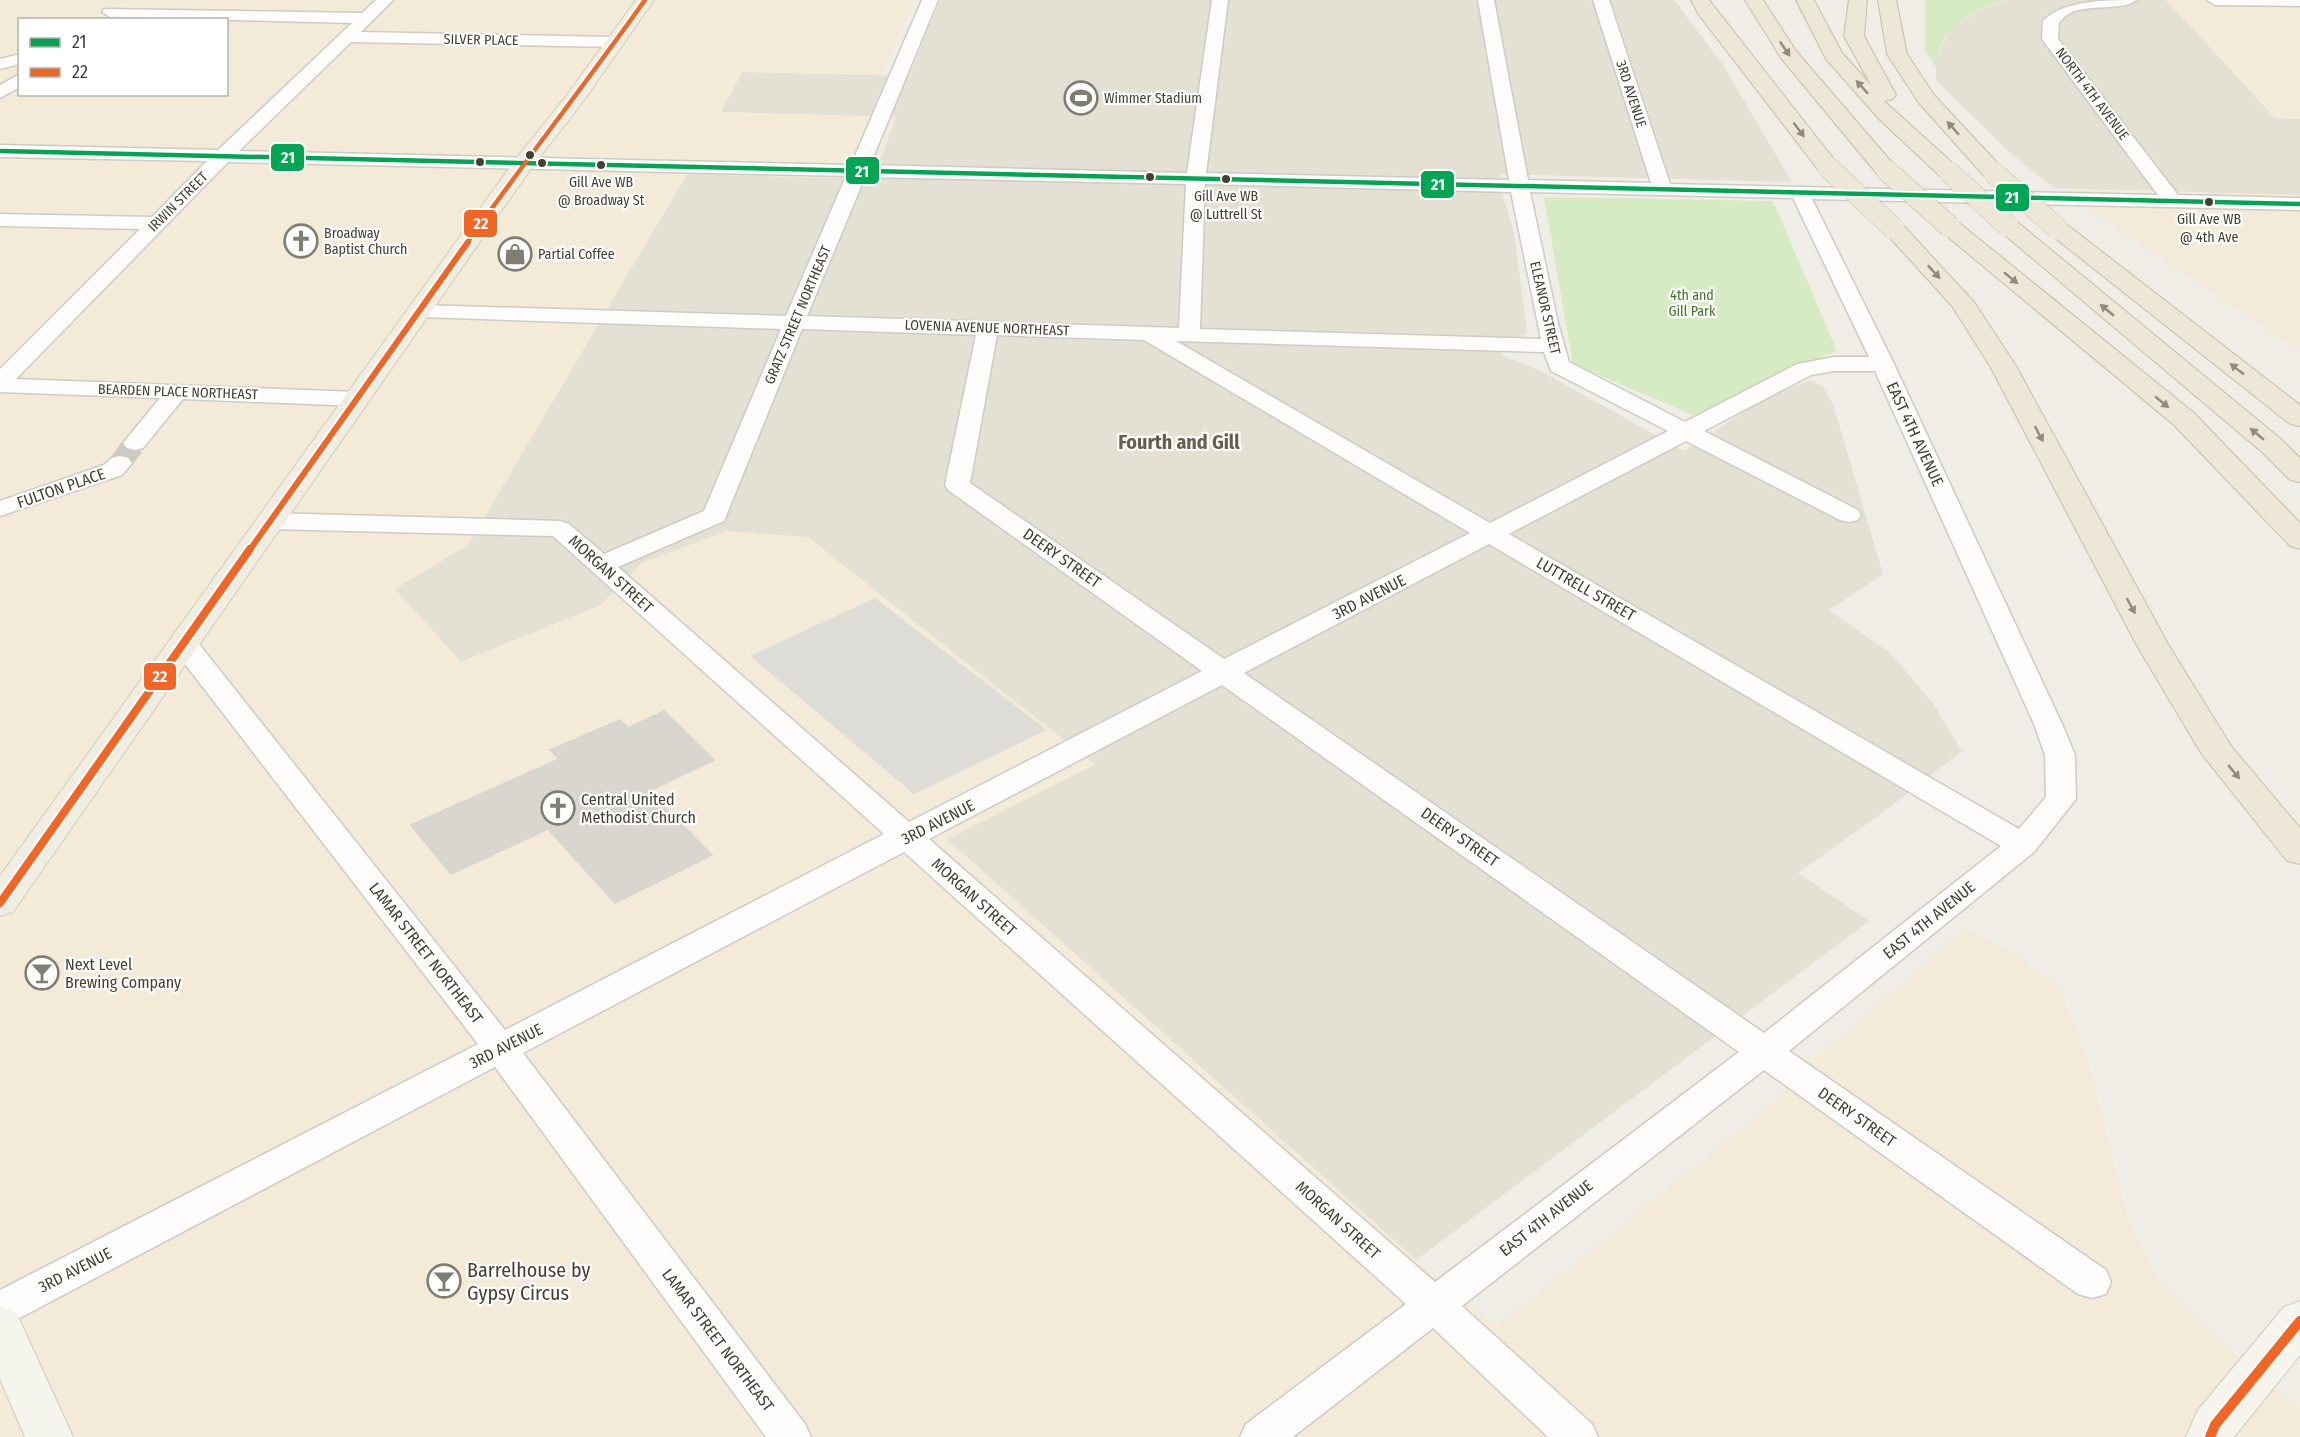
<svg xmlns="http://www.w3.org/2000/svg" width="2300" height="1437" font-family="'Fira Sans Condensed',sans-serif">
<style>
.residential{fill:#e4e0d3}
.commercial{fill:#f3ebd7;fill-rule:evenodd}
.green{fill:#d7ebc3}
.parking{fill:#dedcd6}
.building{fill:#d8d6ce;stroke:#d7d4cc;stroke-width:1.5}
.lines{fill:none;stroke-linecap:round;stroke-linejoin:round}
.minor-tunnel{stroke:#cdcac2;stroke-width:22;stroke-dasharray:22 11;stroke-linecap:butt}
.minor-casing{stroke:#cdcbc3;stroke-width:3}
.secondary-casing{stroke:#ceccbc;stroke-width:2}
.primary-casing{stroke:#d2cdb2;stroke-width:2}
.motorway-casing{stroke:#c8be9f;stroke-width:2}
.minor{fill:#fdfcfb;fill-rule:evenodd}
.secondary{fill:#f6f5ed;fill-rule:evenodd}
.primary{fill:#f0eee2;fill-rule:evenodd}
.motorway{fill:#ece7d7;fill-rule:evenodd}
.motorway-bridge-casing{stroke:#c8be9f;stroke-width:22;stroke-linecap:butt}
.motorway-bridge{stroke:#ece7d7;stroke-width:21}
.bus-1-casing{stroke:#fff;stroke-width:8}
.bus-2-far3-casing{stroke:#fff;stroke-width:8}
.bus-2-far2-casing{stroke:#fff;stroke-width:10}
.bus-2-far1-casing{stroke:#fff;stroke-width:12}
.bus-2-casing{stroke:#fff;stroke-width:14}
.bus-1{stroke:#00a651;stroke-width:4.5}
.bus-2-far3{stroke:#f26522;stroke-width:4.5}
.bus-2-far2{stroke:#f26522;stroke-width:6}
.bus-2-far1{stroke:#f26522;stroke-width:8}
.bus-2{stroke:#f26522;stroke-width:10}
.oneway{fill:#908b7c}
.bus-dot{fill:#444032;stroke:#fff;stroke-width:2}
.labels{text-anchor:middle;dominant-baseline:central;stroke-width:4.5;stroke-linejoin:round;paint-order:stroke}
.far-street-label{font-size:14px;fill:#444032;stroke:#fff}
.far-poi-label{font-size:14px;fill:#444032;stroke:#fff;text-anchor:start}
.bus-label{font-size:14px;fill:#444032;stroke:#fff}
.far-park-label{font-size:14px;fill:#397923;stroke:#fff}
.street-label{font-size:16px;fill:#444032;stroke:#fff}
.poi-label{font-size:16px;fill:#444032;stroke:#fff;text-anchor:start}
.quarter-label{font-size:20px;font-weight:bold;fill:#685f49;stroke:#fff}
.near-poi-label{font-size:20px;fill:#444032;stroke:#fff;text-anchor:start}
.line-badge{stroke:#fff;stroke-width:2}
.badge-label{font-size:16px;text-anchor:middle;font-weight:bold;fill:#fff}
</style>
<rect width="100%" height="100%" fill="#efede6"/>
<!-- residential -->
<g class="residential">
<path d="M940,0H1674L1723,65L1792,182L1499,174L1504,200L1514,232L1527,332L1501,355L1543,372L1684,451L1758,403L1779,393L1812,380L1823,387L1833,404L1883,574L1829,610L1890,653L1932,702L1962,751L1882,813L1798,873L1869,921L1416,1260L947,839L1094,765L642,563L600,606L461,662L394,589L468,545L687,174L873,179L896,117L721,112L742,72L909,76Z"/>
<path d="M2007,0H2166L2275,118L2300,119V195L2054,188L2009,152L1936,80V58L1951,29L1978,11Z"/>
</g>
<!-- commercial -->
<g class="commercial">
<path d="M0,0H915L881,75L742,72L721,112L896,117L873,179L686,174L468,545L395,589L461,662L600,606L642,563L726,531L808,537L1094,764L947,840L1416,1260L1497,1327L1778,1099L1814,1054H1821L1965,929L2018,956L2060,989L2091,1071L2127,1218L2146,1257L2161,1285L2198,1322L2300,1409V1437H0ZM20,20H226V94H20Z"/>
<path d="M2166,0H2300V119L2276,118Z"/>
<path d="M2067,189L2300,195V351L2093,212Z"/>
</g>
<!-- green -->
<g class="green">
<path d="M1925,0H2007C1977,7 1935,31 1936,67L1925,51Z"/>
<path d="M1544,197L1773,201L1837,351L1693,415L1573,364Z"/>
</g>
<!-- parking -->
<path class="parking" d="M875,598L1047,730L914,794L750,656Z"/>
<!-- building -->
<path class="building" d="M664,711L714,760L649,791L712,855L615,903L548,829L451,874L411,825L559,759L550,750L620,720L628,728Z"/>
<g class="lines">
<!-- minor-tunnel -->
<path class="minor-tunnel" d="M120,463L135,443"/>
<!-- minor casing -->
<g class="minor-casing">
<g id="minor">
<path d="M376,0H393L361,32L616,37L624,42L616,47L351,42L239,151L851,165L922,0H938L870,165L1187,173L1212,0H1228L1206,173L1509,180L1478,0H1494L1528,180L1651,183L1593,0H1609L1670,184L2158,195L2042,39L2043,21C2064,0 2105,0 2136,0C2126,11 2086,4 2070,13C2066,15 2062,20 2059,22L2058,39L2178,195L2300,198V210L1812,199L1894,364L2062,724L2075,755L2076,799L2034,852L1789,1051L2106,1270L2111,1282L2106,1294L2092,1298L2078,1294L1764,1070L1462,1306L1592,1424L1598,1437H1548L1433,1328L1293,1437H1240L1246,1424L1406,1304L904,852L523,1053L805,1424L811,1437H766L495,1067L14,1321L0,1326V1290L478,1044L175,651L171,645L175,639L185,637L195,639L505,1030L884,834L553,536L270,529L261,526L257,521L261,516L270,513L560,521L569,524L604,554L704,511L781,329L421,317L413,316L410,311L413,306L421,305L786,316L846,176L228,162L16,379L357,392L365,394L368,399L365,404L357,406L183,399L143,448L135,450L127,448L123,443L160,398L0,392V369L140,229L0,226V214L152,217L207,161L0,157V145L218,150L352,23L110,17L102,12L104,9L362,13ZM865,177L1186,184L1179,328L807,316ZM1205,184L1511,192L1541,339L1200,329ZM1530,192L1793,198L1869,357H1834L1797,364L1685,422L1569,362L1558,323ZM802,329L976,335L945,485L948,490L1202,671L909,822L618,567L724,521ZM997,335L1144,340L1470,533L1224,659L970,483ZM1176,341L1544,352L1551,371L1668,431L1490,523ZM1834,371H1875L2034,724L2045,755L2046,797L2019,829L1509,534L1686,441L1840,520L1849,522L1858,520L1861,515L1858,510L1704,431L1811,375ZM1489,544L2001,846L1764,1033L1244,673ZM1222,685L1739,1052L1435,1282L929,839Z"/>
<path d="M2207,0H2300V6L2215,5Z"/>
<path d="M20,54V64L0,69V59Z"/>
<path d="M20,74V87L0,98V85Z"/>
<path d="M120,456L128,458L132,463L122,475L0,516V501L104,465L112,458Z"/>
</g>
</g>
<!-- secondary casing -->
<g class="secondary-casing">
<g id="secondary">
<path d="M2300,1301V1355L2234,1437H2186L2198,1410L2284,1307Z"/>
<path d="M0,1306L16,1312L73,1437H25L0,1379Z"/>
</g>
</g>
<!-- primary casing -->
<g class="primary-casing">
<path id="primary" d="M636,0H654L582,103L532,167L13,912L0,916V876L515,160L567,95Z"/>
</g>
<!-- motorway casing -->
<g class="motorway-casing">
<g id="motorway">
<path d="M1691,0H1709L1836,162L1839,167L1836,172L1828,174L1820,172L1699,15Z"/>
<path d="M1745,0H1763L1796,51L1894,165L1897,170L1894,175L1886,177L1878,175L1781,58Z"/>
<path d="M1796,0H1814L1842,53L1871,85L1844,36L1849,0H1867L1864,36L1896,95L1893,99L1884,101L1957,167L1960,172L1957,177L1949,179L1941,177L1879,119L1826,59Z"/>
<path d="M1878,0H1896L1907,54L1934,95L2001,167L2004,172L2001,177L1993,179L1985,177L1919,103L1887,54Z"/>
<path d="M2008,219L2016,221L2282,440L2300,458V482L2290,480L2262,452L2000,231L1997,226L2000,221Z"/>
<path d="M1950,220L1958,222L2194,413L2300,523V549L2290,546L2174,425L1942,232L1939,227L1942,222Z"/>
<path d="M1894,222L1902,224L1974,302L2016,366L2168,644L2231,746L2300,828V864L2287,861L2201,753L2136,644L1990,366L1952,306L1882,229L1886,224Z"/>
<path d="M2058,222L2066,224L2300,405V426L2290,424L2050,234L2046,229L2050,224Z"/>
</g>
</g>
<!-- minor -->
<use href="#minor" class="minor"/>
<!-- secondary -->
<use href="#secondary" class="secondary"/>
<!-- primary -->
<use href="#primary" class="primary"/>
<!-- motorway -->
<use href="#motorway" class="motorway"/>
<!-- motorway-bridge casing -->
<g class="motorway-bridge-casing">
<g id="motorway-bridge">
<path d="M1828,167L1894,229"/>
<path d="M1886,170L1950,227"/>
<path d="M1949,172L2008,226"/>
<path d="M1993,172L2058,229"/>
</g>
</g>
<!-- motorway-bridge -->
<use href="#motorway-bridge" class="motorway-bridge"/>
<!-- bus-1 casing -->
<g class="bus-1-casing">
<path id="bus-1" d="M0,151L2300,204"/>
</g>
<!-- bus-2-far3 casing -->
<g class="bus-2-far3-casing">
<path id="bus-2-far3" d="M467,243C525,161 587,82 645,0"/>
</g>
<!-- bus-2-far2 casing -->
<g class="bus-2-far2-casing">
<path id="bus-2-far2" d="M249,551L468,242"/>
</g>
<!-- bus-2-far1 casing -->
<g class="bus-2-far1-casing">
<path id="bus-2-far1" d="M0,903L250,549"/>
</g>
<!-- bus-2 casing -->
<g class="bus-2-casing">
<path id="bus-2" d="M2210,1437L2215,1425L2300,1321"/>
</g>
<!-- bus-1 -->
<use href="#bus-1" class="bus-1"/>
<!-- bus-2-far3 -->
<use href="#bus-2-far3" class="bus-2-far3"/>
<!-- bus-2-far2 -->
<use href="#bus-2-far2" class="bus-2-far2"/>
<!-- bus-2-far1 -->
<use href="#bus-2-far1" class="bus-2-far1"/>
<!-- bus-2 -->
<use href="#bus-2" class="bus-2"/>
</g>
<!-- one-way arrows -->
<defs><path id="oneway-solid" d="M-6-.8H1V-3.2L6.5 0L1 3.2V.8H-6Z" transform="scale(1.5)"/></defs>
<g class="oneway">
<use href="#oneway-solid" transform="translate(1785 49) rotate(56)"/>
<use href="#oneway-solid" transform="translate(1862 87) rotate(-132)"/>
<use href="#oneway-solid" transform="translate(1953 128) rotate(-132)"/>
<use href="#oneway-solid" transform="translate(1799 130) rotate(53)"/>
<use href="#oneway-solid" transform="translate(1934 272) rotate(47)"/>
<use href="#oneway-solid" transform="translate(2011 278) rotate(39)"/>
<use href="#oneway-solid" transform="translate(2107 310) rotate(-140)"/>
<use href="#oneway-solid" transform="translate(2237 369) rotate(-142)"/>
<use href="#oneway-solid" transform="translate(2162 402) rotate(39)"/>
<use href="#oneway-solid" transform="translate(2039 434) rotate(62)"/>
<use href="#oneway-solid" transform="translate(2257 434) rotate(-140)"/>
<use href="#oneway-solid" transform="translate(2131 606) rotate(62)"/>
<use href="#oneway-solid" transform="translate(2234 772) rotate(50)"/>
</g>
<!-- icons -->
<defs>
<g id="stadium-ring" transform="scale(1.725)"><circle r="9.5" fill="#fff" stroke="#807d71" stroke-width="1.5"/><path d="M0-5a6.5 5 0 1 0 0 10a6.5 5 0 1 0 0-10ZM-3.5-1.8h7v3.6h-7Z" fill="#807d71"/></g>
<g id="church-ring" transform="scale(1.725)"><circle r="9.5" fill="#fff" stroke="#807d71" stroke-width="1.5"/><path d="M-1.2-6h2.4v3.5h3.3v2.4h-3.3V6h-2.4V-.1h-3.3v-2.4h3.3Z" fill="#807d71"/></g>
<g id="shop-ring" transform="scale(1.725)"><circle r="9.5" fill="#fff" stroke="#807d71" stroke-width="1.5"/><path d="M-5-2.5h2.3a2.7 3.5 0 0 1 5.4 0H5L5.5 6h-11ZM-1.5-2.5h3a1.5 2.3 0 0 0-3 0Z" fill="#807d71"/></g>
<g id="bar-ring" transform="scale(1.725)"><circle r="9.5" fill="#fff" stroke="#807d71" stroke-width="1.5"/><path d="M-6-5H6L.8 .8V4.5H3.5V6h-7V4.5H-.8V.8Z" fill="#807d71"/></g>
</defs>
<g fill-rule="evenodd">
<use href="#stadium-ring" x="1081" y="98"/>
<use href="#church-ring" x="301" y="241"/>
<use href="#shop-ring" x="515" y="254"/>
<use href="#church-ring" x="558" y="808"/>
<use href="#bar-ring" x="42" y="973"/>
<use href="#bar-ring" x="444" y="1281"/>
</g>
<!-- markers -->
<g class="bus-dot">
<circle cx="530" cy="155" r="5"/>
<circle cx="480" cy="162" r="5"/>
<circle cx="542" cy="163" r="5"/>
<circle cx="601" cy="165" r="5"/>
<circle cx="1150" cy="177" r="5"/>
<circle cx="1226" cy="179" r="5"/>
<circle cx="2209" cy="202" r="5"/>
</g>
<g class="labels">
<!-- far-street labels -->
<g class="far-street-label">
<text transform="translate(481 40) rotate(1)">SILVER PLACE</text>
<text transform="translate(1631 94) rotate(72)">3RD AVENUE</text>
<text transform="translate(2092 94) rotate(53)">NORTH 4TH AVENUE</text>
<text transform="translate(178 202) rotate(-45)">IRWIN STREET</text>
<text transform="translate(1545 308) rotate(77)">ELEANOR STREET</text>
<text transform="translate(798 315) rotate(-67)">GRATZ STREET NORTHEAST</text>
<text transform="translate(987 328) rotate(2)">LOVENIA AVENUE NORTHEAST</text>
<text transform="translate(178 392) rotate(2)">BEARDEN PLACE NORTHEAST</text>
</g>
<!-- far-poi labels -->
<g class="far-poi-label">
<text x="1104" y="98">Wimmer Stadium</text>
<text x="324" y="233">Broadway<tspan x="324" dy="16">Baptist Church</tspan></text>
<text x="538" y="254">Partial Coffee</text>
</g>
<!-- bus labels -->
<g class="bus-label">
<text x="601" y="182">Gill Ave WB<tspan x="601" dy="18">@ Broadway St</tspan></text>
<text x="1226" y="196">Gill Ave WB<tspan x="1226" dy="18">@ Luttrell St</tspan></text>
<text x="2209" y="219">Gill Ave WB<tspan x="2209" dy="18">@ 4th Ave</tspan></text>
</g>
<!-- far-park labels -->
<g class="far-park-label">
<text x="1692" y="295">4th and<tspan x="1692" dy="16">Gill Park</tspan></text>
</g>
<!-- street labels -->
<g class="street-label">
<text transform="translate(1915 434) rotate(65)">EAST 4TH AVENUE</text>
<text transform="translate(61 488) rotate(-19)">FULTON PLACE</text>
<text transform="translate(1062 558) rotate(35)">DEERY STREET</text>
<text transform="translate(611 574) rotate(42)">MORGAN STREET</text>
<text transform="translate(1586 589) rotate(30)">LUTTRELL STREET</text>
<text transform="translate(1369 597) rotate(-27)">3RD AVENUE</text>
<text transform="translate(938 822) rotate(-27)">3RD AVENUE</text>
<text transform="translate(1460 837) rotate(35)">DEERY STREET</text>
<text transform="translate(974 897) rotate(42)">MORGAN STREET</text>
<text transform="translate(1929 920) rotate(-39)">EAST 4TH AVENUE</text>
<text transform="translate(426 953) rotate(52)">LAMAR STREET NORTHEAST</text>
<text transform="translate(506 1046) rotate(-27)">3RD AVENUE</text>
<text transform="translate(1857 1117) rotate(35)">DEERY STREET</text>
<text transform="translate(1546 1218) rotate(-38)">EAST 4TH AVENUE</text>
<text transform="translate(1338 1220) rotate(42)">MORGAN STREET</text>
<text transform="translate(75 1270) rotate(-27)">3RD AVENUE</text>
<text transform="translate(718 1340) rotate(53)">LAMAR STREET NORTHEAST</text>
</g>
<!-- poi labels -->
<g class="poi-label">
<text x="581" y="799">Central United<tspan x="581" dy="18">Methodist Church</tspan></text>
<text x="65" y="964">Next Level<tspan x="65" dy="18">Brewing Company</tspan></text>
</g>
<!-- quarter labels -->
<g class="quarter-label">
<text x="1179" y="442">Fourth and Gill</text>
</g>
<!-- near-poi labels -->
<g class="near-poi-label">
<text x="467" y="1270">Barrelhouse by<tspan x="467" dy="23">Gypsy Circus</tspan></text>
</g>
</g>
<g class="line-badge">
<rect x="270" y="143" width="35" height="29" rx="6" fill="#00a651"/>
<rect x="845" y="156" width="35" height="29" rx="6" fill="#00a651"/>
<rect x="1420" y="170" width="35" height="29" rx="6" fill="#00a651"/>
<rect x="1995" y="183" width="35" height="29" rx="6" fill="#00a651"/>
<rect x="463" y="209" width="35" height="29" rx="6" fill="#f26522"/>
<rect x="143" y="662" width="34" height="29" rx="6" fill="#f26522"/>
</g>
<g class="badge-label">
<text x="288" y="163">21</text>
<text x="862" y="177">21</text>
<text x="1438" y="190">21</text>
<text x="2012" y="203">21</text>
<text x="481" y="229">22</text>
<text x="160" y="682">22</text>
</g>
<!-- legend -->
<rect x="18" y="18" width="210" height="78" fill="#ffffff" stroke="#b4b3ad" stroke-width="1.5"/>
<rect x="30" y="38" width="30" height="9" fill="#00a651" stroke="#b4b3ad" stroke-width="1.5"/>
<text x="72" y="48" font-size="18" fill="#444032">21</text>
<rect x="30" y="68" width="30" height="9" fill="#f26522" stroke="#b4b3ad" stroke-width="1.5"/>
<text x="72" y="78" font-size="18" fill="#444032">22</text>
</svg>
